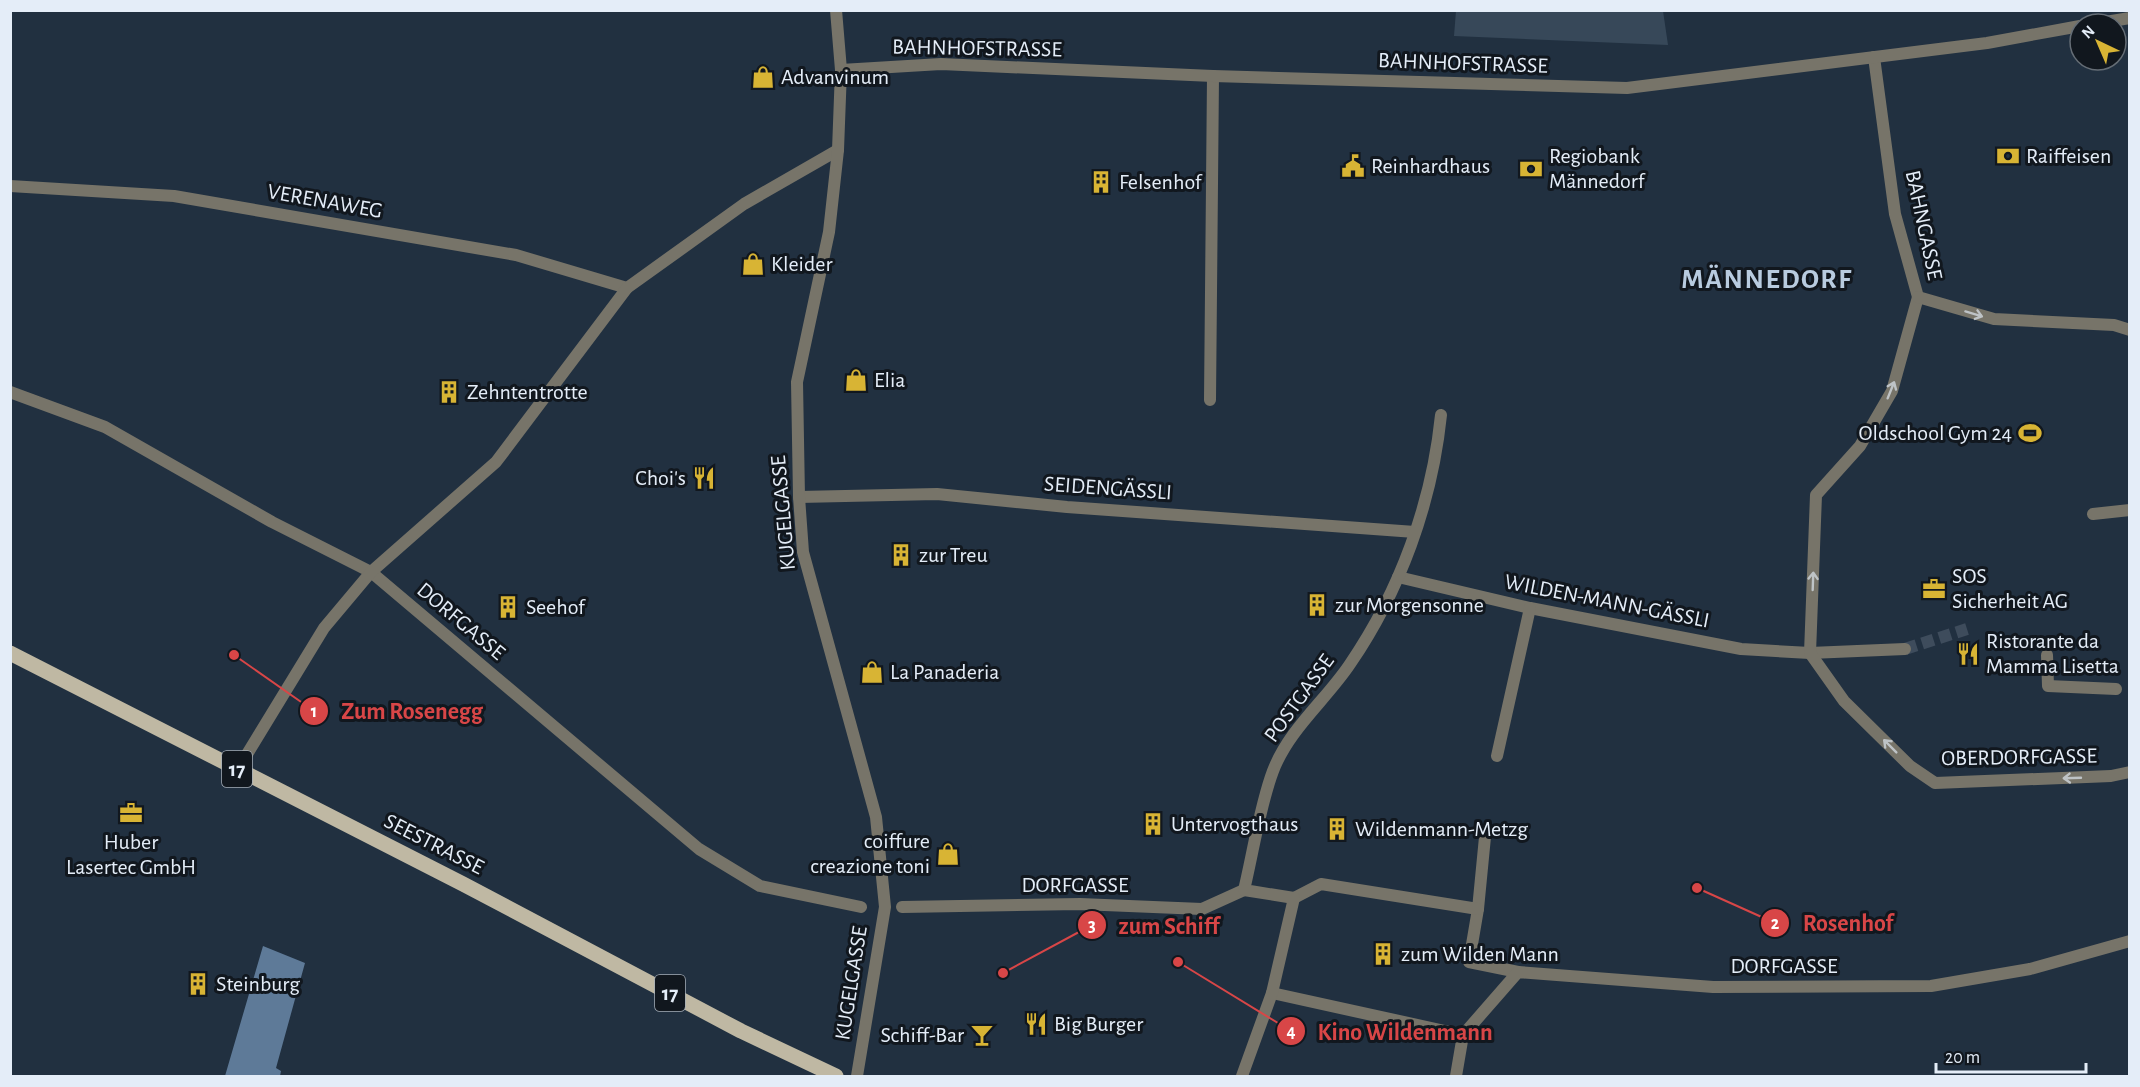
<svg xmlns="http://www.w3.org/2000/svg" width="2140" height="1087" font-family="'Alegreya Sans',sans-serif">
<style>
.green{fill:#374859}
.water{fill:#5e7a98}
.lines{fill:none;stroke-linecap:round;stroke-linejoin:round}
.pedestrian-tunnel{stroke:#3e4c5c;stroke-width:12;stroke-dasharray:12 6;stroke-linecap:butt}
.service{stroke:#777469;stroke-width:12}
.pedestrian{stroke:#777469;stroke-width:12}
.minor{stroke:#777469;stroke-width:12}
.tertiary{stroke:#777469;stroke-width:12}
.primary{stroke:#bfb8a3;stroke-width:15}
.oneway{stroke:#bec3c6}
.labels{text-anchor:middle;dominant-baseline:central;stroke-width:6;stroke-linejoin:round;paint-order:stroke}
.shield{fill:#11171e;stroke:#a5adb7;stroke-width:1.5}
.shield-label{font-size:21px;font-weight:bold;fill:#e4edf8}
.street-label{font-size:22px;fill:#e4edf8;stroke:#11171e}
.poi-label{font-size:22px;fill:#e4edf8;stroke:#11171e;text-anchor:start}
.district-label{font-size:28px;font-weight:bold;letter-spacing:1.5px;fill:#b8cbdf;stroke:#11171e}
.leader{fill:none;stroke:#d84647;stroke-width:2}
.callout-dot{fill:#d84647;stroke:#11171e;stroke-width:2}
.mark-label{font-size:18px;text-anchor:middle;font-weight:bold;fill:#fff}
.callout-label{font-size:24px;text-anchor:middle;font-weight:bold;fill:#d84647;stroke:#11171e;stroke-width:6;stroke-linejoin:round;paint-order:stroke}
</style>
<rect width="100%" height="100%" fill="#213040"/>
<!-- green -->
<path class="green" d="M1663,11L1668,45L1454,36L1456,11Z"/>
<!-- water -->
<path class="water" d="M263,946L305,963L276,1068L281,1071L280,1076H225Z"/>
<g class="lines">
<!-- pedestrian-tunnel -->
<path class="pedestrian-tunnel" d="M1905,649L1967,629"/>
<!-- service -->
<path class="service" d="M1210,400L1213,76"/>
<!-- pedestrian -->
<g class="pedestrian">
<path d="M10,186L174,196L516,255L627,288"/>
<path d="M10,392L105,427L272,522L371,572L699,849L760,886L861,907"/>
<path d="M799,497L937,494L1067,507L1415,532"/>
<path d="M2093,514L2130,510"/>
<path d="M1398,577L1530,608L1741,649L1810,653L1905,649"/>
<path d="M2047,655L2048,686L2116,689"/>
<path d="M1497,756L1530,608"/>
<path d="M1485,837L1478,909L1469,962L1518,972"/>
<path d="M1294,898L1321,884L1478,909"/>
<path d="M902,907L1080,904L1202,909L1244,890"/>
<path d="M1272,993L1463,1035"/>
<path d="M1242,1076L1272,993L1294,898L1244,890C1253,853 1260,805 1273,771C1289,729 1326,700 1350,664C1400,591 1432,503 1441,415"/>
</g>
<!-- minor -->
<g class="minor">
<path d="M2093,24L2130,18"/>
<path d="M1874,57L1895,214L1918,297"/>
<path d="M841,70L941,64L1213,76L1627,88L1987,43L2080,26"/>
<path d="M1918,297L1892,391L1860,446L1816,495L1810,653L1844,701L1910,766L1935,783L2111,776L2130,772"/>
<path d="M1918,297L1994,319L2114,325L2130,330"/>
<path d="M238,769L324,628L371,572L496,462L627,288L744,204L838,150"/>
<path d="M1456,1076L1463,1035L1518,972L1713,987L1931,986L2030,969L2130,941"/>
</g>
<!-- tertiary -->
<path class="tertiary" d="M836,10L841,70L838,150L829,232L797,382L799,497L803,552L876,817L885,907L857,1076"/>
<!-- primary -->
<path class="primary" d="M10,653L463,884L741,1031L836,1076"/>
</g>
<!-- one-way arrows -->
<defs><path id="oneway-shaft" d="M-6 0H5M1.5-3L5.5 0L1.5 3" fill="none" stroke-width="1.6" stroke-linecap="round" stroke-linejoin="round" transform="scale(1.5)"/></defs>
<g class="oneway">
<use href="#oneway-shaft" transform="translate(1974 314) rotate(17)"/>
<use href="#oneway-shaft" transform="translate(1891 390) rotate(-68)"/>
<use href="#oneway-shaft" transform="translate(1813 581) rotate(-88)"/>
<use href="#oneway-shaft" transform="translate(1890 746) rotate(-135)"/>
<use href="#oneway-shaft" transform="translate(2072 778) rotate(178)"/>
</g>
<!-- icons -->
<defs>
<g id="shop-bare" transform="scale(1.8)"><path d="M-5-2.5h2.3a2.7 3.5 0 0 1 5.4 0H5L5.5 6h-11ZM-1.5-2.5h3a1.5 2.3 0 0 0-3 0Z" fill="#d8b434" stroke="#11171e" stroke-width="2.5" paint-order="stroke"/></g>
<g id="bank-bare" transform="scale(1.8)"><path d="M-6-4H6V4H-6ZM0-2.3a2.3 2.3 0 1 0 0 4.6a2.3 2.3 0 1 0 0-4.6Z" fill="#d8b434" stroke="#11171e" stroke-width="2.5" paint-order="stroke"/></g>
<g id="civic-bare" transform="scale(1.8)"><path d="M-.6-6.5H3V-4.5H.6V-3L4-1V1h2V6H-6V1h2V-1L-.6-3ZM-1.2 2.5V6h2.4V2.5Z" fill="#d8b434" stroke="#11171e" stroke-width="2.5" paint-order="stroke"/></g>
<g id="building-bare" transform="scale(1.8)"><path d="M-4-6H4V6H1V3H-1V6H-4ZM-2.5-4.3h1.7v1.8h-1.7ZM.8-4.3h1.7v1.8H.8ZM-2.5-1h1.7V.8h-1.7ZM.8-1h1.7V.8H.8Z" fill="#d8b434" stroke="#11171e" stroke-width="2.5" paint-order="stroke"/></g>
<g id="stadium-bare" transform="scale(1.8)"><path d="M0-5a6.5 5 0 1 0 0 10a6.5 5 0 1 0 0-10ZM-3.5-1.8h7v3.6h-7Z" fill="#d8b434" stroke="#11171e" stroke-width="2.5" paint-order="stroke"/></g>
<g id="restaurant-bare" transform="scale(1.8)"><path d="M-5-6h1v4h1v-4h1v4h1v-4h1v5L-1.5 .5V6h-2V.5L-5-1ZM5-6V6H3V1.5H1.5Q1.5-4 5-6Z" fill="#d8b434" stroke="#11171e" stroke-width="2.5" paint-order="stroke"/></g>
<g id="office-bare" transform="scale(1.8)"><path d="M-6-3h4V-5.5h4V-3h4V5H-6ZM-1-4.5V-3h2v-1.5ZM-6 0V1H6V0Z" fill="#d8b434" stroke="#11171e" stroke-width="2.5" paint-order="stroke"/></g>
<g id="bar-bare" transform="scale(1.8)"><path d="M-6-5H6L.8 .8V4.5H3.5V6h-7V4.5H-.8V.8Z" fill="#d8b434" stroke="#11171e" stroke-width="2.5" paint-order="stroke"/></g>
</defs>
<g fill-rule="evenodd">
<use href="#shop-bare" x="763" y="77"/>
<use href="#bank-bare" x="2008" y="156"/>
<use href="#civic-bare" x="1353" y="166"/>
<use href="#bank-bare" x="1531" y="169"/>
<use href="#building-bare" x="1101" y="182"/>
<use href="#shop-bare" x="753" y="264"/>
<use href="#shop-bare" x="856" y="380"/>
<use href="#building-bare" x="449" y="392"/>
<use href="#stadium-bare" x="2030" y="433"/>
<use href="#restaurant-bare" x="704" y="478"/>
<use href="#building-bare" x="901" y="555"/>
<use href="#office-bare" x="1934" y="589"/>
<use href="#building-bare" x="1317" y="605"/>
<use href="#building-bare" x="508" y="607"/>
<use href="#restaurant-bare" x="1968" y="654"/>
<use href="#shop-bare" x="872" y="672"/>
<use href="#office-bare" x="131" y="813"/>
<use href="#building-bare" x="1153" y="824"/>
<use href="#building-bare" x="1337" y="829"/>
<use href="#shop-bare" x="948" y="854"/>
<use href="#building-bare" x="1383" y="954"/>
<use href="#building-bare" x="198" y="984"/>
<use href="#restaurant-bare" x="1036" y="1024"/>
<use href="#bar-bare" x="982" y="1035"/>
</g>
<g class="labels">
<!-- shield labels -->
<g class="shield">
<rect x="222" y="751" width="30" height="36" rx="4.5"/>
<rect x="655" y="975" width="30" height="36" rx="4.5"/>
</g>
<g class="shield-label">
<text x="237" y="769">17</text>
<text x="670" y="993">17</text>
</g>
<!-- street labels -->
<g class="street-label">
<text transform="translate(977 48) rotate(1)">BAHNHOFSTRASSE</text>
<text transform="translate(1463 63) rotate(2)">BAHNHOFSTRASSE</text>
<text transform="translate(325 201) rotate(10)">VERENAWEG</text>
<text transform="translate(1924 225) rotate(78)">BAHNGASSE</text>
<text transform="translate(1108 488) rotate(4)">SEIDENGÄSSLI</text>
<text transform="translate(783 513) rotate(-95)">KUGELGASSE</text>
<text transform="translate(1607 601) rotate(11)">WILDEN-MANN-GÄSSLI</text>
<text transform="translate(461 621) rotate(40)">DORFGASSE</text>
<text transform="translate(1299 698) rotate(-54)">POSTGASSE</text>
<text transform="translate(2019 757) rotate(-1)">OBERDORFGASSE</text>
<text transform="translate(434 844) rotate(27)">SEESTRASSE</text>
<text x="1075" y="885">DORFGASSE</text>
<text x="1784" y="966">DORFGASSE</text>
<text transform="translate(851 983) rotate(-81)">KUGELGASSE</text>
</g>
<!-- poi labels -->
<g class="poi-label">
<text x="781" y="77">Advanvinum</text>
<text x="1549" y="156">Regiobank<tspan x="1549" dy="25">Männedorf</tspan></text>
<text x="2026" y="156">Raiffeisen</text>
<text x="1371" y="166">Reinhardhaus</text>
<text x="1119" y="182">Felsenhof</text>
<text x="771" y="264">Kleider</text>
<text x="874" y="380">Elia</text>
<text x="467" y="392">Zehntentrotte</text>
<text x="2012" y="433" text-anchor="end">Oldschool Gym 24</text>
<text x="686" y="478" text-anchor="end">Choi's</text>
<text x="919" y="555">zur Treu</text>
<text x="1952" y="576">SOS<tspan x="1952" dy="25">Sicherheit AG</tspan></text>
<text x="1335" y="605">zur Morgensonne</text>
<text x="526" y="607">Seehof</text>
<text x="1986" y="641">Ristorante da<tspan x="1986" dy="25">Mamma Lisetta</tspan></text>
<text x="890" y="672">La Panaderia</text>
<text x="1171" y="824">Untervogthaus</text>
<text x="1355" y="829">Wildenmann-Metzg</text>
<text x="930" y="841" text-anchor="end">coiffure<tspan x="930" dy="25">creazione toni</tspan></text>
<text x="131" y="842" text-anchor="middle">Huber<tspan x="131" dy="25">Lasertec GmbH</tspan></text>
<text x="1401" y="954">zum Wilden Mann</text>
<text x="216" y="984">Steinburg</text>
<text x="1054" y="1024">Big Burger</text>
<text x="964" y="1035" text-anchor="end">Schiff-Bar</text>
</g>
<!-- district labels -->
<g class="district-label">
<text x="1767" y="280">MÄNNEDORF</text>
</g>
</g>
<!-- callouts -->
<path class="leader" d="M234 655L314 711M1697 888L1775 923M1003 973L1092 925M1178 962L1291 1031"/>
<g class="callout-dot">
<circle cx="234" cy="655" r="6"/>
<circle cx="1697" cy="888" r="6"/>
<circle cx="1003" cy="973" r="6"/>
<circle cx="1178" cy="962" r="6"/>
<circle cx="314" cy="711" r="15"/>
<circle cx="1775" cy="923" r="15"/>
<circle cx="1092" cy="925" r="15"/>
<circle cx="1291" cy="1031" r="15"/>
</g>
<g class="mark-label">
<text x="314" y="717">1</text>
<text x="1775" y="929">2</text>
<text x="1092" y="931">3</text>
<text x="1291" y="1037">4</text>
</g>
<g class="callout-label">
<text x="412" y="719">Zum Rosenegg</text>
<text x="1848" y="931">Rosenhof</text>
<text x="1169" y="934">zum Schiff</text>
<text x="1405" y="1040">Kino Wildenmann</text>
</g>
<!-- border -->
<rect width="2140" height="1087" fill="none" stroke="#e4edf8" stroke-width="24"/>
<!-- north arrow -->
<g transform="translate(2098 42) rotate(316)"><circle r="28" fill="#11171e" stroke="#656d75" stroke-width="1.5"/>
<path d="M0-4.5L10 22L0 15L-10 22Z" fill="#d8b434"/>
<text y="-9" font-size="16" font-weight="bold" text-anchor="middle" fill="#e4edf8">N</text>
</g>
<!-- scale -->
<path d="M1936 1063v9h150v-9" fill="none" stroke="#e4edf8" stroke-width="3"/>
<text x="1945" y="1063" font-size="18" fill="#e4edf8" stroke="#11171e" stroke-width="4.5" paint-order="stroke">20 m</text>
</svg>
